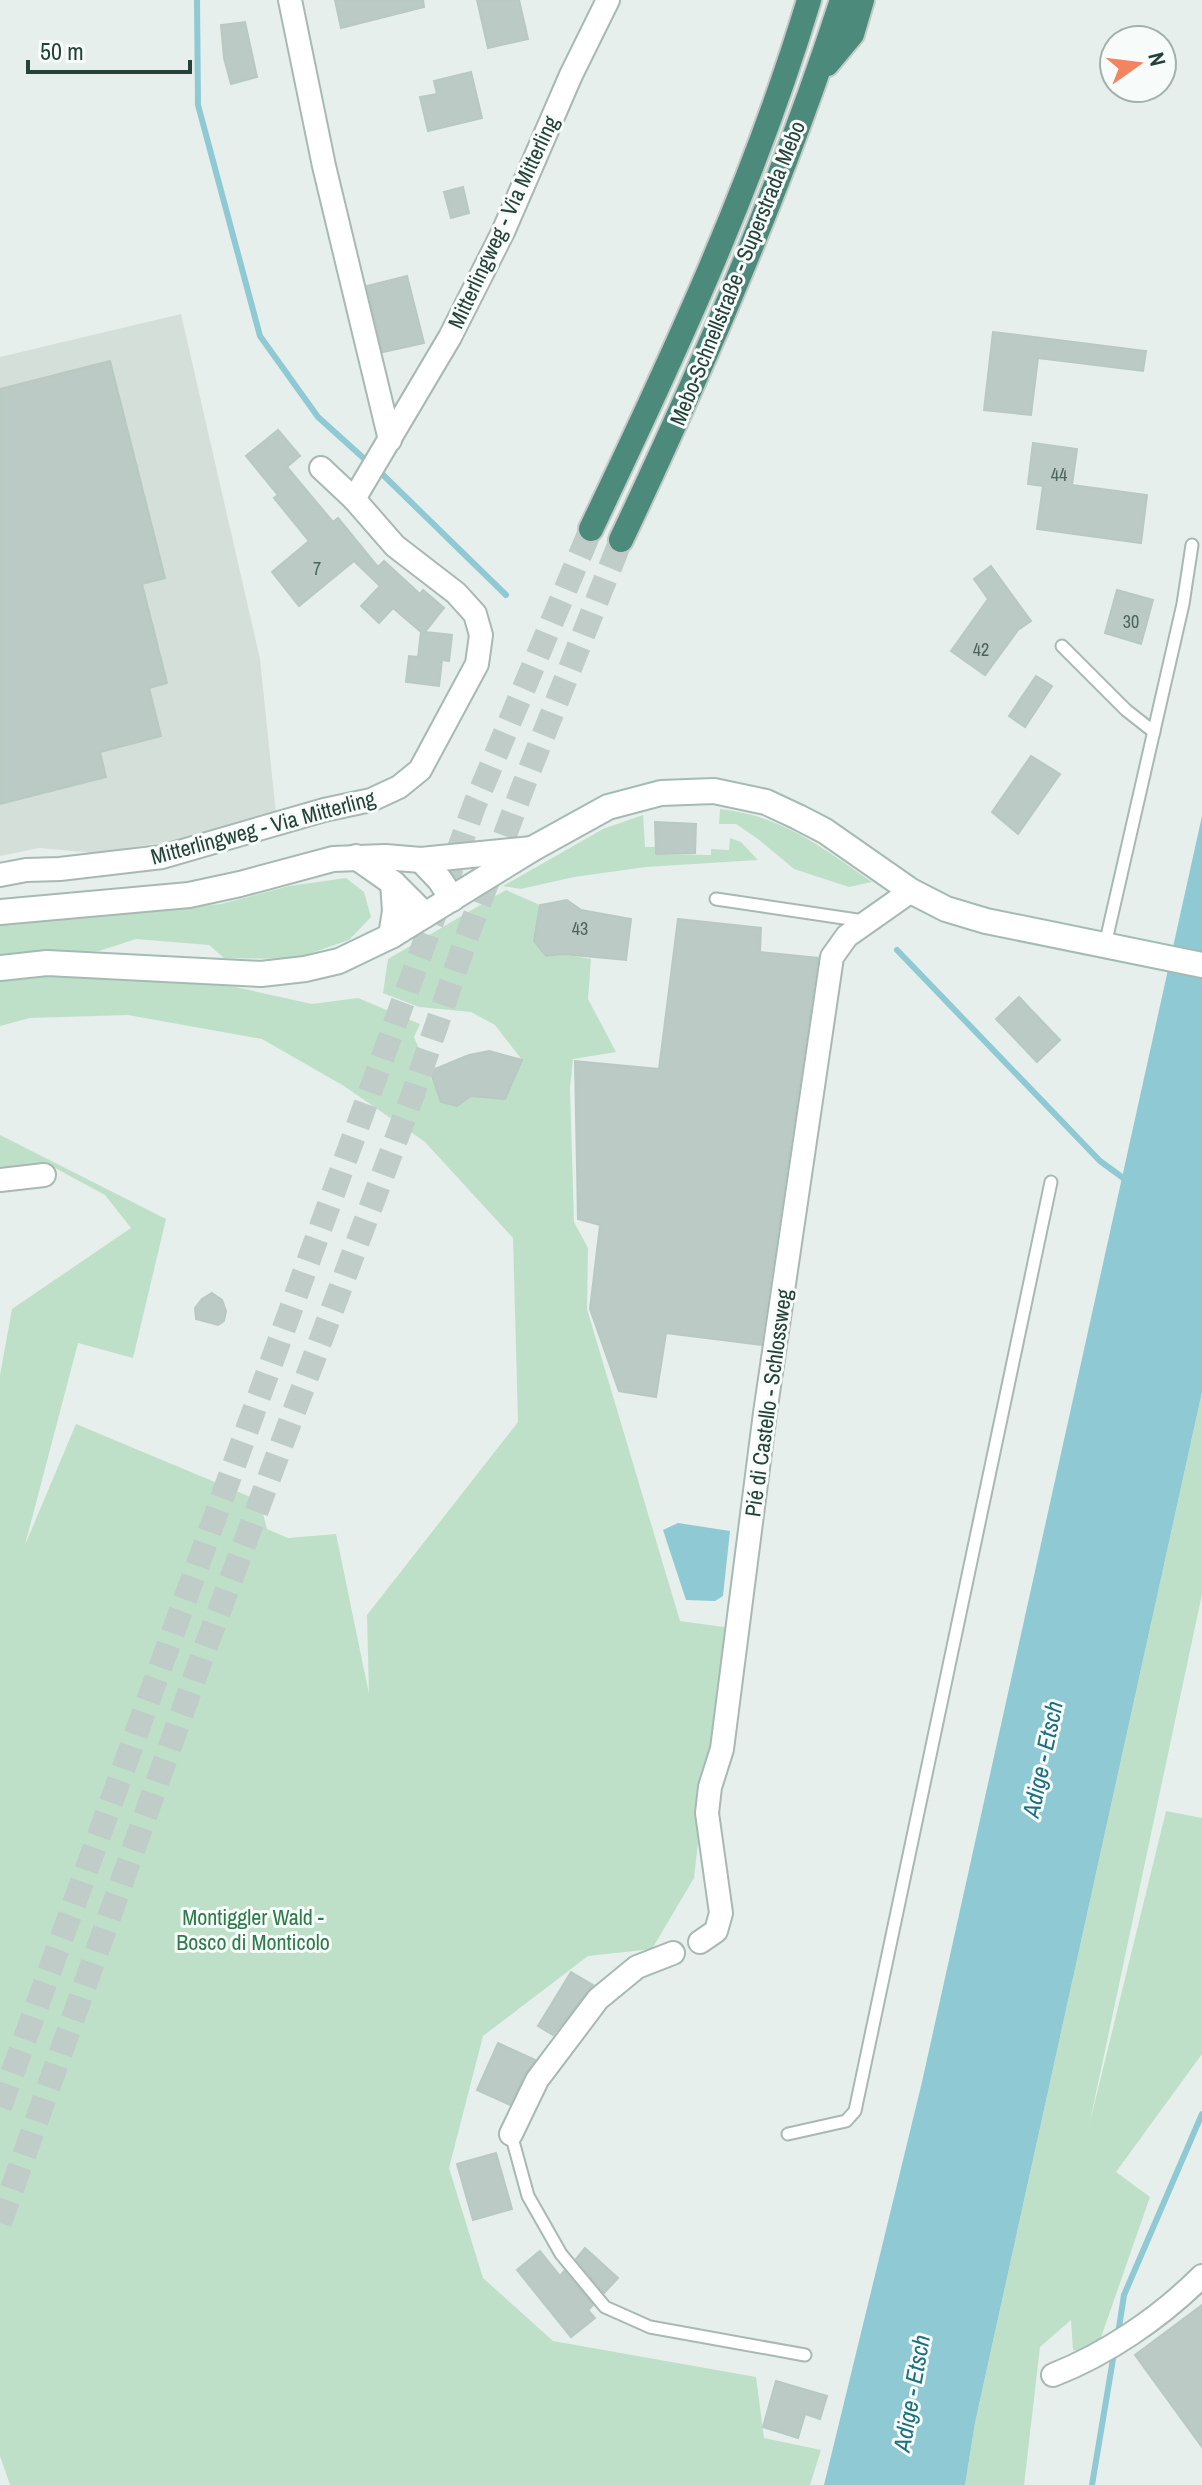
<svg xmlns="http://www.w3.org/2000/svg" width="1202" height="2485" font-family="'Archivo Narrow',sans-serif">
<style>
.built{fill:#d4dfda}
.green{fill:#bfe0c8}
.water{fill:#8ec9d4}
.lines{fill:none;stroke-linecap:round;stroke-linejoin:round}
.stream{stroke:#8ec9d4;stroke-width:6}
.building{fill:#bbcac4;stroke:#b8c9c2;stroke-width:2}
.trunk-tunnel{stroke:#bfccc8;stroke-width:24;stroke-dasharray:24 12;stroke-linecap:butt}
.service-casing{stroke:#a8b8b2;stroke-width:15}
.minor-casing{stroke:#a8b8b2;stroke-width:26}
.tertiary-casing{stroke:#a8b8b2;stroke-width:28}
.secondary-casing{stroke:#a4bbb3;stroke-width:28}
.trunk-casing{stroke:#c2cac8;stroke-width:28}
.service{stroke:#fff;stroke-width:11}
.minor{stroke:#fff;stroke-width:22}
.tertiary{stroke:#fff;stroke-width:24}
.secondary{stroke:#fff;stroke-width:24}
.trunk{stroke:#4c8a7c;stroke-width:24}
.labels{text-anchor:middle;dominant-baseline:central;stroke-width:6;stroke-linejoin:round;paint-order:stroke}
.number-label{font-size:18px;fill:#4a645c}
.street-label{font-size:22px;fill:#24423a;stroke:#f7fbf9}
.park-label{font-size:22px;fill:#2d7a4b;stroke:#f7fbf9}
.water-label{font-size:24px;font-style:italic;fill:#1c6f80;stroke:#f7fbf9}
</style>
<rect width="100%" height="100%" fill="#e6efeb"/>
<!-- built -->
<path class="built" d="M181,314L260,659L276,814L172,841L96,853L39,848L0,856V357Z"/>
<!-- green -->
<g class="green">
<path d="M720,809C781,815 823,848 872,882L849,887L794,869L758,839L736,824H719Z"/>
<path d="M643,815L645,847H656V854L711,855V849L729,850L730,838L741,842L758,860L646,867L574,877L521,889L503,886L603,829Z"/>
<path d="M346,878L364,892L371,917L349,940L294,959L224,958L209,945L136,939L99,951L0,957V918L139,912L221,904L289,886Z"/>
<path d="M506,890L540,905L534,941L546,956L562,954L591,959L588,999L616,1052L573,1059L570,1088L574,1222L588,1248L587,1309L680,1621L731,1628L702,1808L694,1878L652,1949L588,1956L483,2036L449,2168L483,2278L553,2341L756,2377L764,2438L821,2450L810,2485H10L0,2456V1375L12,1309L131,1228L105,1195L46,1163L0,1168V1135L166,1219L133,1358L78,1343L25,1545L76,1424L260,1501L267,1529L288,1538L336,1534L369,1694L367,1615L518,1422L513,1238L425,1142L344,1086L262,1039L128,1015L30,1018L0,1026V975L6,973L199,979L312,1004L358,998L420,1024L414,1037L441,1102L457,1106L471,1096L505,1099L522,1060L495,1025L471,1012L419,1007L383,993L388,959Z"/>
<path d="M1202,1392V1594L1089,2126L1166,1811L1202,1818V2054L1116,2172L1150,2197L1098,2346L1084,2352L1073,2350L1071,2320L1040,2347L1024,2485H965L975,2423Z"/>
</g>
<!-- water -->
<g class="water">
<path d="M1202,816V1392L975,2423L965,2485H824L922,2082Z"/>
<path d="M678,1523L730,1531L723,1596L715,1601L686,1600L663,1530Z"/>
</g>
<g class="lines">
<!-- stream -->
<g class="stream">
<path d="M197,0L198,105L260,336L318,417L369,463"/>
<path d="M378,470L506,595"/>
<path d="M897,950L1100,1161L1126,1180"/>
<path d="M1118,2334L1124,2295L1202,2114"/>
<path d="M1092,2485L1114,2353"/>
</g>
</g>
<!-- building -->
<g class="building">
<path d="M335,0H423L424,7L341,28Z"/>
<path d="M477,0H519L528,39L488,48Z"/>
<path d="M245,22L257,77L231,84L224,58L221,25Z"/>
<path d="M471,72L482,118L428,131L420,97L437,94L434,81Z"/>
<path d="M463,187L469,213L451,218L444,192Z"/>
<path d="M407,276L424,343L383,352L367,286Z"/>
<path d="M993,332L1146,351L1143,371L1038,358L1031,415L984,410Z"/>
<path d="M110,361L165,578L142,584L167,683L149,688L161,736L100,752L106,777L0,804V389Z"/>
<path d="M278,430L300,456L287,467L333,522L338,518L378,567L384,561L420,594L423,590L444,608L425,632L452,635L449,661L442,660L439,686L406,682L409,656L418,657L421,632L393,608L379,623L361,606L380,586L354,561L299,606L272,572L309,541L274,498L278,495L246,456Z"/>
<path d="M1033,443L1077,449L1072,485L1147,495L1141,543L1037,529L1043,486L1028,484Z"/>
<path d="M991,566L1031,621L1018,630L985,675L951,651L988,599L974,579Z"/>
<path d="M1117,590L1153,600L1141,644L1105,633Z"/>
<path d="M1036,676L1052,686L1025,727L1009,716Z"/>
<path d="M1031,756L1060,774L1018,834L992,812Z"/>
<path d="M655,822L696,824L695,853L656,854Z"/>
<path d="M567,900L581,910L631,919L626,960L562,954L546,956L534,941L540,905Z"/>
<path d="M678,919L761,928L760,952L818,958L761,1345L666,1333L656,1397L619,1391L590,1309L600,1225L578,1219L575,1061L659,1069Z"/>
<path d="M1019,997L1060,1040L1037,1062L996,1019Z"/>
<path d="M489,1051L522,1060L505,1099L471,1096L457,1106L441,1102L430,1071L469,1055Z"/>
<path d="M212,1293L222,1300L226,1311L224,1321L218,1325L196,1319L195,1308L202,1299Z"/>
<path d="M571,1972L593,1985L553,2035L538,2026Z"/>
<path d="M498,2043L535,2060L525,2074L510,2105L477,2090Z"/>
<path d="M496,2153L512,2209L473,2220L457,2164Z"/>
<path d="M585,2248L618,2278L604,2293L576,2259Z"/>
<path d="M540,2251L560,2276L564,2271L593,2305L588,2310L595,2318L571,2337L517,2270Z"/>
<path d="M1202,2305V2447L1135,2355Z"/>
<path d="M776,2381L827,2396L820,2419L805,2414L798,2438L763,2427Z"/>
</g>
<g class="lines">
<!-- trunk-tunnel -->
<g class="trunk-tunnel">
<path d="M0,2107L475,804L591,529"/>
<path d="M0,2223L203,1654L412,1097L466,939L526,779L621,540"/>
</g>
<!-- service casing -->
<g class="service-casing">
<g id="service">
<path d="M1062,646L1126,710L1154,732"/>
<path d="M716,899L864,921"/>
<path d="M1105,945L1183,604L1192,545"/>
<path d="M511,2134L528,2196L561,2254L605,2307L650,2327L805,2355"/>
<path d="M788,2134L846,2121L855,2111L1051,1182"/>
</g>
</g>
<!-- minor casing -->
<g class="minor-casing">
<g id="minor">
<path d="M290,0L324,166L390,440"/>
<path d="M354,499L450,337L503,232L571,75L608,0"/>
<path d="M0,875L26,870L60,869L162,857L324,810L371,800L399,787L420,770L477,664L481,635L475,614L456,593L395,546L354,499L321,468"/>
<path d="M0,1180L44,1175"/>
<path d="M700,1942L716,1931L721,1913L707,1813L710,1787L722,1749L765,1413L832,957L847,936L911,891"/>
<path d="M511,2134L537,2080L598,1999L637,1967L673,1953"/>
<path d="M1053,2375C1107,2354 1161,2317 1202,2276"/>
</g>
</g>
<!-- tertiary casing -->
<g class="tertiary-casing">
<g id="tertiary">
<path d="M356,857L393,883L425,915"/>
<path d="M421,860L440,880L452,899"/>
<path d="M0,912L189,895L240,884L333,859L385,857L421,860L532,849"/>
<path d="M391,936L395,911L393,883"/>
</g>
</g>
<!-- secondary casing -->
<g class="secondary-casing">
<path id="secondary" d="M0,968L47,963L261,974L305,969L339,961L391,936L532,849L608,807L661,793L714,791L766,802L798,817L825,831L911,891L946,909L986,921L1202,965"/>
</g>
<!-- trunk casing -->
<g class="trunk-casing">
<g id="trunk">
<path d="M827,64L852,34L862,0"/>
<path d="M591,529C673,357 754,183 809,0"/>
<path d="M621,540C704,364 782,185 842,0"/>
</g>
</g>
<!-- service -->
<use href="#service" class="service"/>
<!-- minor -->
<use href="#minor" class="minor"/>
<!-- tertiary -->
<use href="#tertiary" class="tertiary"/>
<!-- secondary -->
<use href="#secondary" class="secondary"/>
<!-- trunk -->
<use href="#trunk" class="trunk"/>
</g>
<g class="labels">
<!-- number labels -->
<g class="number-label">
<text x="1059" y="474">44</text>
<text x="317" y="568">7</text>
<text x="1131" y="621">30</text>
<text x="981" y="649">42</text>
<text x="580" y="928">43</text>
</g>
<!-- street labels -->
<g class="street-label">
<text transform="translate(503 222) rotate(-65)">Mitterlingweg - Via Mitterling</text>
<text transform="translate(737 273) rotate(-68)">Mebo-Schnellstraße - Superstrada Mebo</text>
<text transform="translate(263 827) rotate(-15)">Mitterlingweg - Via Mitterling</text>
<text transform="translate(768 1403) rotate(-82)">Pié di Castello - Schlossweg</text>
</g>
<!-- park labels -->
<g class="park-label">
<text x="253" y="1917">Montiggler Wald -<tspan x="253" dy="25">Bosco di Monticolo</tspan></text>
</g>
<!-- water labels -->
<g class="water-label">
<text transform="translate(1042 1759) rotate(-78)">Adige - Etsch</text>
<text transform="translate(911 2393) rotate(-80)">Adige - Etsch</text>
</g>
</g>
<!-- north arrow -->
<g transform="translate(1138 64) rotate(76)"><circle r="38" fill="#f7fbf9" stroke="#a3b1ad" stroke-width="2"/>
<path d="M0-6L14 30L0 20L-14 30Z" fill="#f4845f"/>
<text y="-12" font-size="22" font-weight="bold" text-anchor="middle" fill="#24423a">N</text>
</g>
<!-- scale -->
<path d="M28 60v12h162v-12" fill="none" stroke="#24423a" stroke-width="4"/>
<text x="40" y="60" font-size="24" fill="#24423a" stroke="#f7fbf9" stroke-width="6" paint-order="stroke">50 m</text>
</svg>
